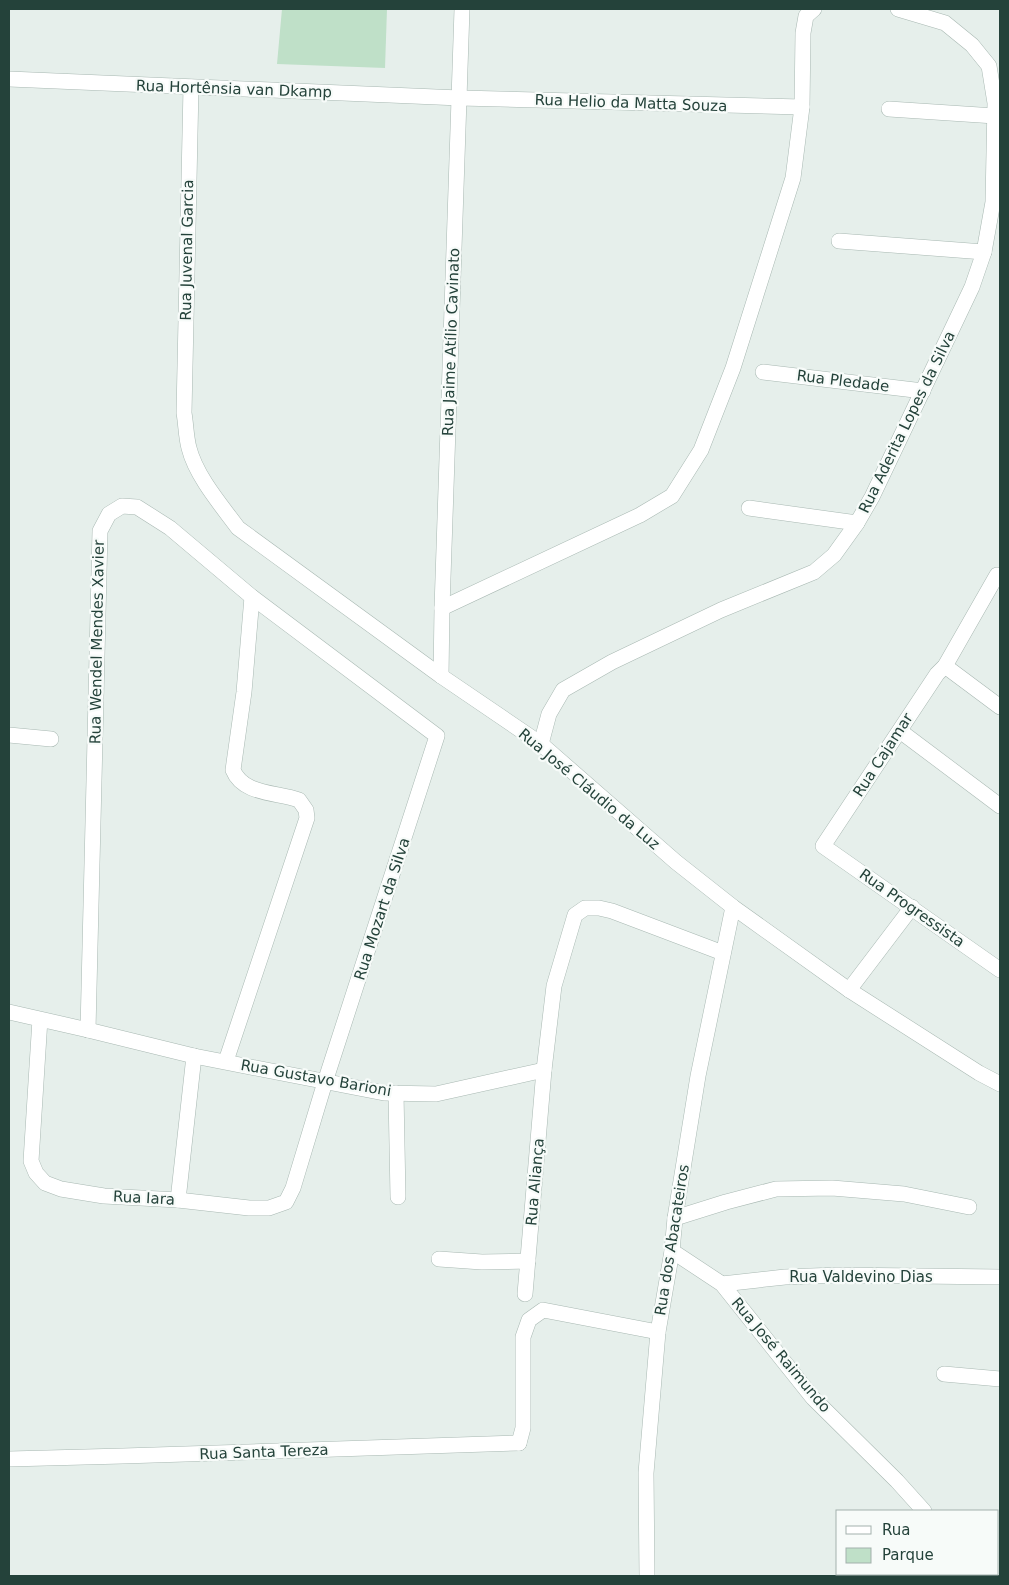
<svg xmlns="http://www.w3.org/2000/svg" width="1009" height="1585" font-family="'DejaVu Sans',sans-serif">
<style>
.green{fill:#bfe0c8}
.lines{fill:none;stroke-linecap:round;stroke-linejoin:round}
.service-casing{stroke:#a8b8b2;stroke-width:16}
.minor-casing{stroke:#a8b8b2;stroke-width:16}
.service{stroke:#fff;stroke-width:15}
.minor{stroke:#fff;stroke-width:15}
.labels{text-anchor:middle;dominant-baseline:central;stroke-width:4.5;stroke-linejoin:round;paint-order:stroke}
.street-label{font-size:15px;fill:#24423a;stroke:#f7fbf9}
</style>
<rect width="100%" height="100%" fill="#e6efeb"/>
<!-- green -->
<path class="green" d="M282,9H387L385,68L277,64Z"/>
<g class="lines">
<!-- service casing -->
<g class="service-casing">
<g id="service">
<path d="M889,109L995,116"/>
<path d="M839,241L984,252"/>
<path d="M763,372L923,391"/>
<path d="M749,508L857,523"/>
<path d="M997,575L945,666L937,674L823,846L1000,970"/>
<path d="M945,666L1000,707"/>
<path d="M900,731L1000,806"/>
<path d="M88,1030L194,1056L384,1093L436,1094L544,1070"/>
<path d="M226,1061L307,818L306,810L299,800C277,792 243,795 233,770L244,692L252,597"/>
<path d="M396,1093L398,1197"/>
<path d="M178,1200L194,1056"/>
<path d="M675,1218L726,1202L776,1189L832,1188L904,1194L969,1207"/>
<path d="M672,1251L722,1284L813,1398L897,1481L924,1511"/>
<path d="M439,1259L482,1262L528,1261"/>
<path d="M722,1284L785,1277L837,1275L1000,1277"/>
<path d="M525,1294L544,1070L554,986L575,915L585,908H599L612,911L723,953"/>
<path d="M944,1374L1000,1379"/>
<path d="M519,1443L523,1428V1337L529,1320L543,1310L658,1332"/>
<path d="M978,1574L980,1576"/>
<path d="M647,1576L646,1473L658,1332L672,1251L675,1218L698,1076L733,907"/>
</g>
</g>
<!-- minor casing -->
<g class="minor-casing">
<g id="minor">
<path d="M9,79L460,98L802,107"/>
<path d="M191,87L184,413C186,424 186,437 189,448C196,476 221,505 238,528L441,676L541,744L676,862L733,907L849,990L979,1073L1000,1084"/>
<path d="M442,608L640,515L672,496L701,450L733,368L793,178L802,107L803,33L806,16L814,9"/>
<path d="M441,676L442,608L462,9"/>
<path d="M9,735L51,739"/>
<path d="M541,744L549,714L563,690L612,662L721,610L814,572L834,555L857,523L872,497L972,287L984,252L993,202L995,103L989,66L972,45L945,23L898,9"/>
<path d="M849,990L912,907"/>
<path d="M9,1012L88,1030L100,531L109,514L122,506L137,507L170,528L252,597L437,736L325,1082L293,1188L286,1202L269,1208H249L178,1200L104,1196L61,1189L45,1183L36,1173L31,1161L40,1019"/>
<path d="M9,1459L123,1456L519,1443"/>
</g>
</g>
<!-- service -->
<use href="#service" class="service"/>
<!-- minor -->
<use href="#minor" class="minor"/>
</g>
<g class="labels">
<!-- street labels -->
<g class="street-label">
<text transform="translate(234 89) rotate(2)">Rua Hortênsia van Dkamp</text>
<text transform="translate(631 103) rotate(2)">Rua Helio da Matta Souza</text>
<text transform="translate(187 250) rotate(-89)">Rua Juvenal Garcia</text>
<text transform="translate(451 342) rotate(-88)">Rua Jaime Atílio Cavinato</text>
<text transform="translate(843 381) rotate(7)">Rua Pledade</text>
<text transform="translate(907 422) rotate(-64)">Rua Aderita Lopes da Silva</text>
<text transform="translate(97 642) rotate(-89)">Rua Wendel Mendes Xavier</text>
<text transform="translate(883 755) rotate(-57)">Rua Cajamar</text>
<text transform="translate(589 789) rotate(40)">Rua José Cláudio da Luz</text>
<text transform="translate(912 908) rotate(35)">Rua Progressista</text>
<text transform="translate(382 909) rotate(-72)">Rua Mozart da Silva</text>
<text transform="translate(316 1078) rotate(10)">Rua Gustavo Barioni</text>
<text transform="translate(535 1182) rotate(-85)">Rua Aliança</text>
<text transform="translate(144 1198) rotate(3)">Rua Iara</text>
<text transform="translate(672 1240) rotate(-81)">Rua dos Abacateiros</text>
<text x="861" y="1277">Rua Valdevino Dias</text>
<text transform="translate(781 1355) rotate(50)">Rua José Raimundo</text>
<text transform="translate(264 1452) rotate(-2)">Rua Santa Tereza</text>
</g>
</g>
<!-- border -->
<rect width="1009" height="1585" fill="none" stroke="#24423a" stroke-width="20"/>
<!-- legend -->
<rect x="836" y="1510" width="162" height="65" fill="#f7fbf9" stroke="#a3b1ad"/>
<rect x="846" y="1526" width="25" height="8" fill="#ffffff" stroke="#a3b1ad"/>
<text x="882" y="1535" font-size="15" fill="#24423a">Rua</text>
<rect x="846" y="1548" width="25" height="15" fill="#bfe0c8" stroke="#a3b1ad"/>
<text x="882" y="1560" font-size="15" fill="#24423a">Parque</text>
</svg>
